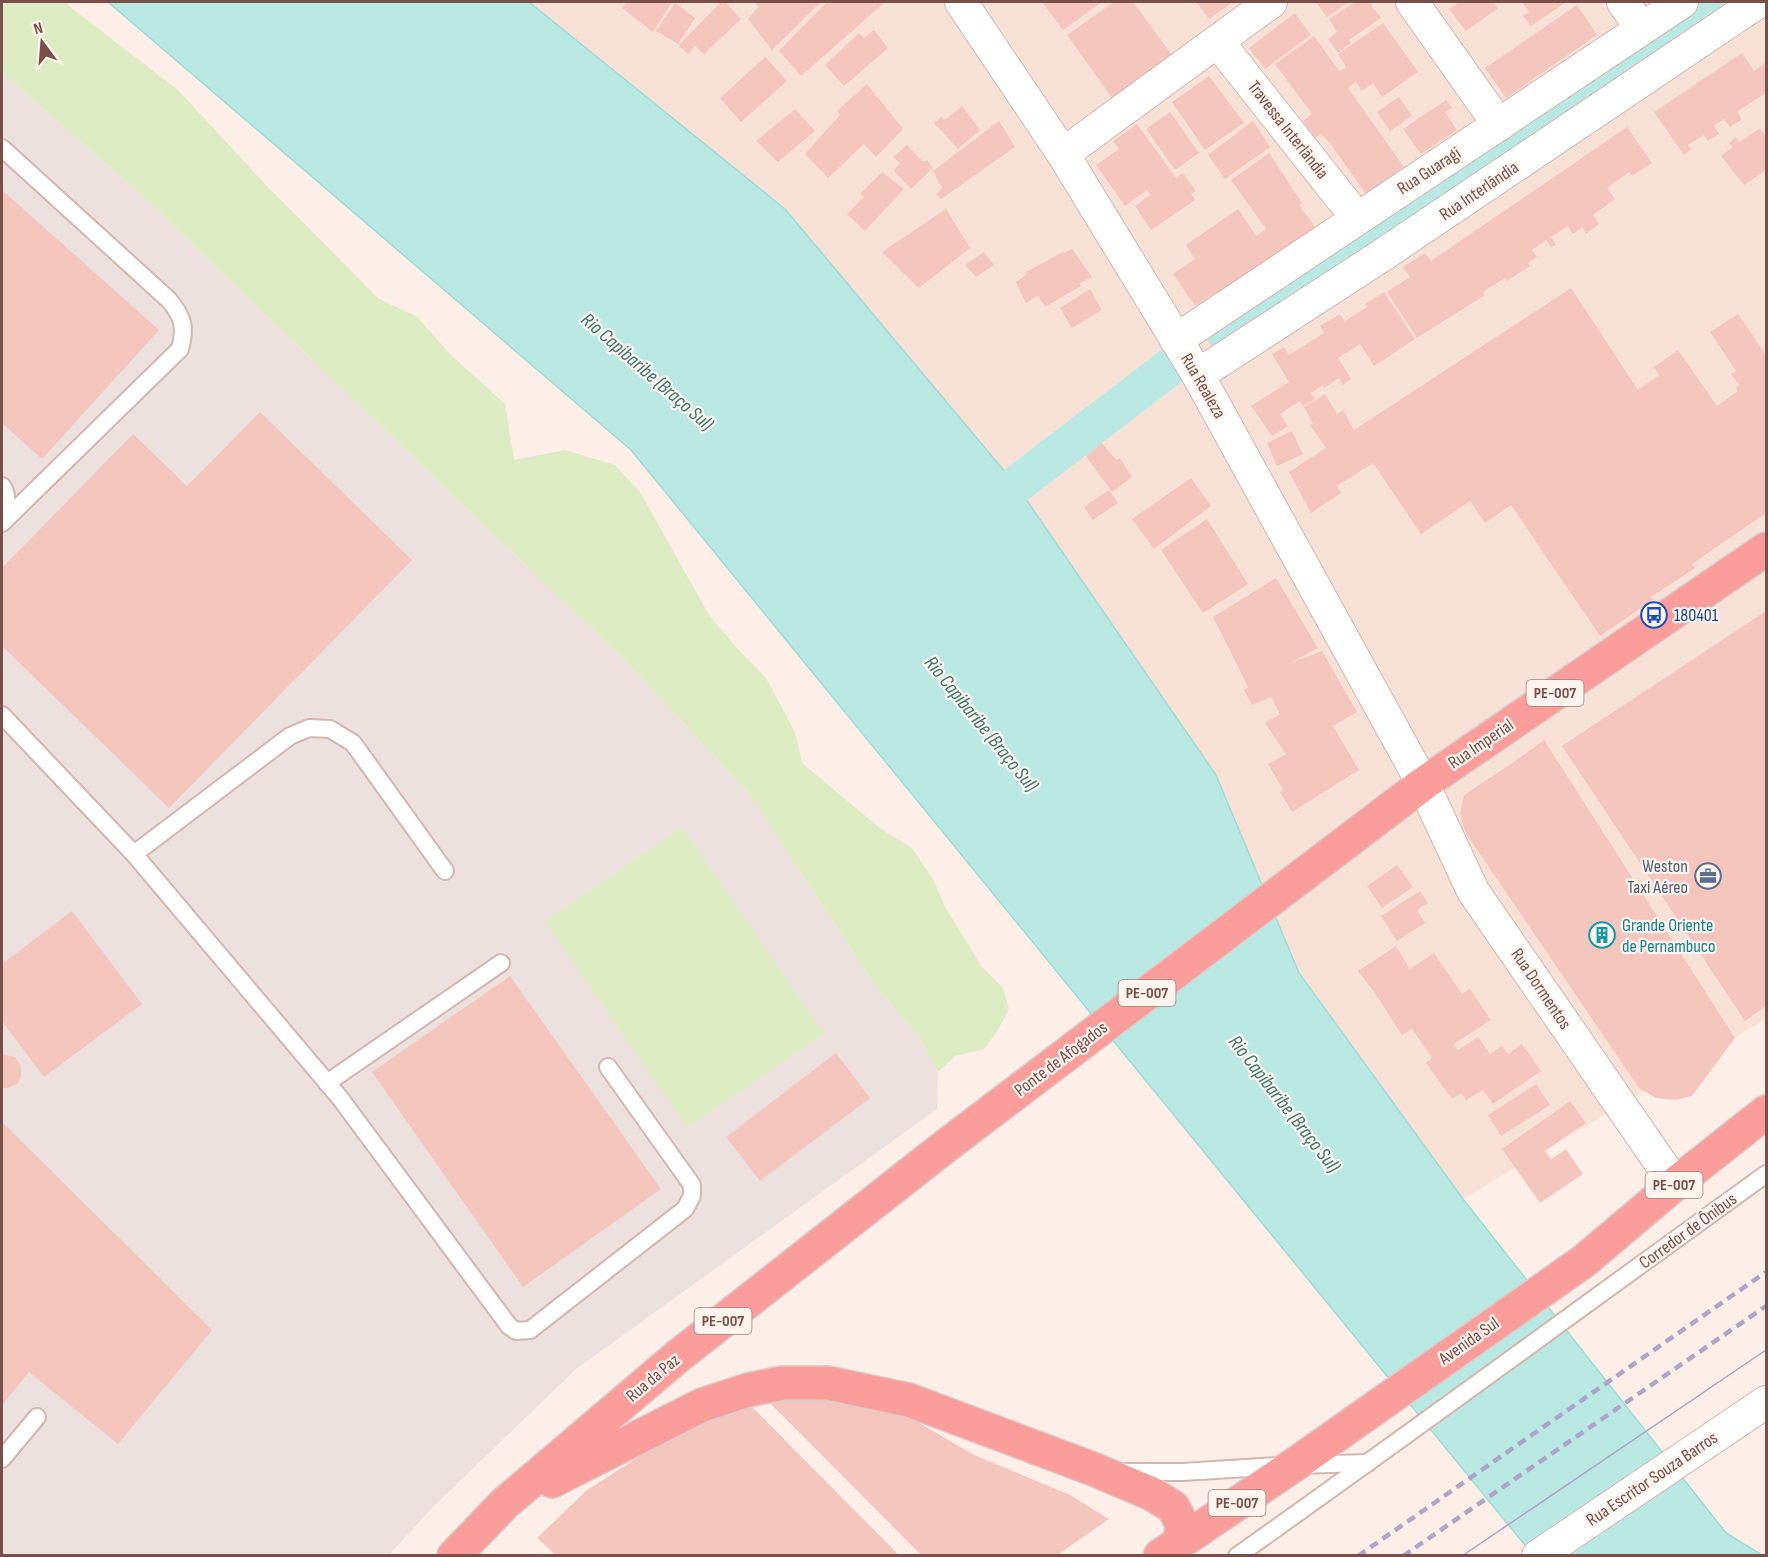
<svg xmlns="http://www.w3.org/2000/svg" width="1768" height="1557" font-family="'Sofia Sans Condensed',sans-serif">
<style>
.residential{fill:#f8e2d8}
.industrial{fill:#ece1de}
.green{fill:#deecc4}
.water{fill:#bae9e4;stroke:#9fdbd6;stroke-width:1.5}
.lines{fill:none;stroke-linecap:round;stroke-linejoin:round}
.canal{stroke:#bae9e4;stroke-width:38}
.building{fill:#f5c6bd}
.lane-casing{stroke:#d3b6ae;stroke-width:20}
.street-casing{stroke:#d3b6ae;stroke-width:34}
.highway-casing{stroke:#d9cecc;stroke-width:36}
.lane{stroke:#fff;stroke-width:16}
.street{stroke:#fff;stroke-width:32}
.highway{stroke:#fb9d9b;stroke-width:33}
.tram{stroke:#afa4c9;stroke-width:1.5}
.rail{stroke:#afa4c9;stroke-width:4.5;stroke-dasharray:9 6;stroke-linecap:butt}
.labels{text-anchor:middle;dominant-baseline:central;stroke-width:4.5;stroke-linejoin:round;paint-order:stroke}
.shield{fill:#fff4ee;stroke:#a1807a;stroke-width:1.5}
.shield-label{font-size:16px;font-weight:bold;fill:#794f49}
.street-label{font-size:18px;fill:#794f49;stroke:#fff4ee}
.transit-label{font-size:18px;fill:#164399;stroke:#fff4ee;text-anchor:start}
.service-label{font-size:18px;fill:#4e5e75;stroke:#fff4ee;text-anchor:end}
.culture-label{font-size:18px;fill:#0d838f;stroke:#fff4ee;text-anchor:start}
.water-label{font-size:20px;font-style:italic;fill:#397873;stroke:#fff4ee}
</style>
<rect width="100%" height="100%" fill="#fdefe7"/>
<!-- residential -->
<path class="residential" d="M529,2H1766V1019L1463,1199L1299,973L1216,775L785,209Z"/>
<!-- industrial -->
<path class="industrial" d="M2,73L136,190L623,659L749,793L874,984L919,1037L938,1072L937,1109L576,1369L432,1508L389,1555H2Z"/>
<!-- green -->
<g class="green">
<path d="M2,2H66L69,6L178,90L264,183L379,299L416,316L452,356L505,404L514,460L565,450L615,465L640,492L709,615L738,649L766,678L795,732L802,763L881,829L912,848L934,881L944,905L982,967L1003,988L1009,1009L997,1032L984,1049L955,1056L938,1072L919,1037L874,984L749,793L623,659L136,190L2,73Z"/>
<path d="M682,827L824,1034L687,1128L545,921Z"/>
</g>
<!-- water -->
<path class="water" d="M108,2H529L785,209L1016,485L1216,775L1299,973L1463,1199L1726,1533L1762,1555H1533L631,450Z"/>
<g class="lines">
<!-- canal -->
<g class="canal">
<path d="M1224,331L1714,2"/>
<path d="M1016,485L1170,367"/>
</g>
</g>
<!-- building -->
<g class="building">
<path d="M627,2H672L653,32L622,8Z"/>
<path d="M721,2H725L741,19L704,54L695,46L688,54L679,45Z"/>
<path d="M757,2H821L772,50L748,19L759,6L756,4Z"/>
<path d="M827,2H885L801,76L779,51Z"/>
<path d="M1042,2H1102L1063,30Z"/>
<path d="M1114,2H1133L1175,59L1115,102L1067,35Z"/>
<path d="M1196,2H1233L1209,19Z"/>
<path d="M1316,2H1349L1327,17Z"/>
<path d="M1355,2H1369L1381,18L1349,40L1351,43L1338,53L1328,39L1337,32L1329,19Z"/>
<path d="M1459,2H1493L1498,8L1466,31L1449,9Z"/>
<path d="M1522,2H1566L1531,26L1523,16L1529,12Z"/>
<path d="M675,3L695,18L678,44L656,31Z"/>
<path d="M1577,5L1597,35L1506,98L1485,68Z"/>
<path d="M1295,13L1311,35L1265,69L1249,48Z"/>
<path d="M1383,23L1418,72L1382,97L1373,83L1362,91L1356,82L1348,88L1404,167L1366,194L1330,143L1321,134L1315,138L1303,121L1312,114L1275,64L1314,36L1339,71L1346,67L1338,54Z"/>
<path d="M874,30L888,48L844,86L825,65L859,33L864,38Z"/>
<path d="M1742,53L1754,71L1766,62V93L1738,111L1741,120L1730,127L1724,119L1714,126L1719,134L1708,141L1704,135L1688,145L1691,149L1684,155L1654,112Z"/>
<path d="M765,57L787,81L741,122L720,98Z"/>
<path d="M1209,76L1244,123L1205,150L1172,102Z"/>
<path d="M867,84L903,129L876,157L864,144L828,178L805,154L840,115L837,111Z"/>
<path d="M1399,97L1412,116L1390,131L1377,112Z"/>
<path d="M1446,100L1452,108L1445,112L1457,130L1421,154L1403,129Z"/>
<path d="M962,106L980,130L958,149L934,123L941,117L945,120Z"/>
<path d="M795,109L815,131L778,162L756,141Z"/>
<path d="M1170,112L1199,153L1175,170L1146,129Z"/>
<path d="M999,121L1015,147L941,199L936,194L942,188L933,171Z"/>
<path d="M1253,121L1270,147L1225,179L1208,155Z"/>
<path d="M1137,124L1176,178L1183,173L1196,191L1191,194L1195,200L1151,230L1135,206L1150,195L1147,190L1125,206L1096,165L1119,149L1113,141Z"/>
<path d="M1627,127L1652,163L1632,176L1629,172L1607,188L1615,199L1593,215L1599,224L1586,234L1582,227L1573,234L1568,226L1551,237L1556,245L1551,247L1546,240L1532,250L1537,257L1528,263L1530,266L1507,281L1505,278L1483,292L1485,295L1417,338L1387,292L1410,277L1403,267L1425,253L1431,261Z"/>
<path d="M1760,128L1766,138V170L1744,185L1721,156L1733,147L1729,143L1736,137L1739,142Z"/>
<path d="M907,145L923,162L927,160L933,168L911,189L894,171L900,163L893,157Z"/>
<path d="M1269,153L1302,203L1299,205L1319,232L1223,298L1218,291L1195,306L1173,274L1195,259L1186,245L1238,209L1256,236L1266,229L1231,180Z"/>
<path d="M882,172L904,189L865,231L847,214L864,197L860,194Z"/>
<path d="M2,190L159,330L42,459L2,423Z"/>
<path d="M946,209L970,248L919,288L882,252Z"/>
<path d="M1072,249L1092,277L1080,283L1081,286L1045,307L1038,296L1026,303L1016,282L1026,275V272L1063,252V253Z"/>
<path d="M984,252L994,265L976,277L965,265Z"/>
<path d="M1571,288L1638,390L1659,375L1654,367L1678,350L1717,406L1738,391L1736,387L1739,385L1731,374L1736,371L1710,332L1738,314L1766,355V513L1692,564L1695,568L1651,597L1653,600L1600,636L1511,505L1485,523L1470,501L1421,534L1373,463L1337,486L1341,493L1311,513L1289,472L1326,448L1310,425L1313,424L1304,407L1325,394L1337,414L1343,410L1354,430Z"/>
<path d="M1090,289L1102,310L1072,328L1060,308Z"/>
<path d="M1384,292L1415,339L1374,366L1360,344L1338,358L1351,379L1343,385L1339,378L1324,388L1323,385L1311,393L1315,399L1303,406L1300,401L1280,414L1288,426L1272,436L1251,406L1289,382L1272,354L1284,347L1289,355L1324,333L1320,326L1340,314L1345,321L1367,307L1365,304Z"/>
<path d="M260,412L412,560L169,808L2,646V568L133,434L187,486Z"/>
<path d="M1292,431L1303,454L1277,466L1267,443Z"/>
<path d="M1102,443L1116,460L1120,458L1132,477L1112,492L1086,456Z"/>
<path d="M1191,478L1211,506L1154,549L1132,519Z"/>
<path d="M1109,490L1118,503L1093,520L1084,507Z"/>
<path d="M1207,519L1248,584L1203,613L1161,550Z"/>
<path d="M1276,578L1318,648L1290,663L1322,651L1357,712L1333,726L1359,770L1292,812L1280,792L1284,791L1268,764L1286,754L1265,723L1280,714L1271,697L1252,705L1244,690L1248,687L1213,617Z"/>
<path d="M1766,611V1006L1745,1021L1562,746Z"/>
<path d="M1544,740L1735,1038L1692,1096L1676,1100L1656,1098L1639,1088L1465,832L1460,813L1464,795L1508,766Z"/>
<path d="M1397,865L1413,887L1382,908L1367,886Z"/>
<path d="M1420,891L1428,903L1417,910L1425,923L1397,941L1381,916Z"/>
<path d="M72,911L142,1004L44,1077L2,1021V964Z"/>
<path d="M1396,946L1410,969L1434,953L1462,994L1470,989L1491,1020L1454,1044L1458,1050L1478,1037L1490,1054L1502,1046L1508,1054L1522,1044L1541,1071L1493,1104L1483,1090L1466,1100L1461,1093L1452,1099L1426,1063L1432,1058L1412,1029L1402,1035L1375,993L1358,971Z"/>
<path d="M510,976L661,1189L523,1287L372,1072Z"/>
<path d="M836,1053L870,1098L760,1181L726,1137Z"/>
<path d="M2,1054L15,1057L21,1066V1077L18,1083L8,1088H2Z"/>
<path d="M1536,1084L1550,1105L1501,1136L1488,1115Z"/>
<path d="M1570,1101L1586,1123L1545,1151L1551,1159L1566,1149L1583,1174L1540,1203L1502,1149Z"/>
<path d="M2,1122L212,1330L118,1444L29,1372L2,1405Z"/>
<path d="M766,1399H831L906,1415L974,1455L1070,1495L1109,1519L1056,1556H922Z"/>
<path d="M748,1403L900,1556H557L537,1538L587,1490L689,1425Z"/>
</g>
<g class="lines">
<!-- lane casing -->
<g class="lane-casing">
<g id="lane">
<path d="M2,148L169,300C183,317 186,327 180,349L2,523"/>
<path d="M2,486C9,495 6,509 2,520"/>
<path d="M2,715L134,854L340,1098L509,1326L516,1331L530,1330L685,1209L692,1196V1185L608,1067"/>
<path d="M134,854L290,736L309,728L330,729L353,743L445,871"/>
<path d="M327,1083L501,963"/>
<path d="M2,1459L37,1417"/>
<path d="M1120,1472H1183L1294,1465L1368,1463"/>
<path d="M1237,1556C1415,1430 1590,1301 1766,1174"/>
</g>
</g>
<!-- street casing -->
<g class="street-casing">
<g id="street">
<path d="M961,2L1063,154L1198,375L1423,784L1473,891L1675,1184"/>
<path d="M1412,2L1499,125"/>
<path d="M1623,2L1641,28"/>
<path d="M1218,42L1357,218"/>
<path d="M1063,154L1271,2"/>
<path d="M1176,340L1682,2"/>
<path d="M1198,375L1384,254L1758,2"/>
<path d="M1538,1556L1766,1402"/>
</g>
</g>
<!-- highway casing -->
<g class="highway-casing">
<g id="highway">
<path d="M552,1481L702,1405L748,1390L782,1383H828L909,1400L1093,1469L1152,1494L1173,1507L1182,1524L1180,1542"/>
<path d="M454,1556L504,1504L677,1357L947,1145L1423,784L1766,549"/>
<path d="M1160,1556L1294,1465L1584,1261L1675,1184L1766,1112"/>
</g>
</g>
<!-- lane -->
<use href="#lane" class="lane"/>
<!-- street -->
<use href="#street" class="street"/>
<!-- highway -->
<use href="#highway" class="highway"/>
<!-- tram -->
<path class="tram" d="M1462,1556L1766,1350"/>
<!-- rail -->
<g class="rail">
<path d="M1358,1556L1766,1272"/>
<path d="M1403,1556L1766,1306"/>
</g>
</g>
<!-- icons -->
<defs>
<g id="bus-ring" transform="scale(1.35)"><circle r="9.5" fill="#fff4ee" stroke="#1a4fb4" stroke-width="1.5"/><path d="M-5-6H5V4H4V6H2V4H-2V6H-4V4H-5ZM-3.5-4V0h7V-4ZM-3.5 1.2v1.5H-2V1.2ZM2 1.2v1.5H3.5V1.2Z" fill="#1a4fb4"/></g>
<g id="office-ring" transform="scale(1.35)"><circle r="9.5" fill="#fff4ee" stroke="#5c6f8a" stroke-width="1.5"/><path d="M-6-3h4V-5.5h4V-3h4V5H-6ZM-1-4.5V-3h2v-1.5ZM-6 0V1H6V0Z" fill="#5c6f8a"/></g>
<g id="building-ring" transform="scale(1.35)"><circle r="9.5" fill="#fff4ee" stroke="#0f9aa8" stroke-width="1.5"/><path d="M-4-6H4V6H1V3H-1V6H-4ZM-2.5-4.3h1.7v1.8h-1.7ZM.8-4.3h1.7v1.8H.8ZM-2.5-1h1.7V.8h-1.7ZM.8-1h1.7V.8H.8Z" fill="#0f9aa8"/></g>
</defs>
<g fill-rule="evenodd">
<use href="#bus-ring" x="1654" y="615"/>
<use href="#office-ring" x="1708" y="876"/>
<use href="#building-ring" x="1602" y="935"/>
</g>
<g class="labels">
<!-- shield labels -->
<g class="shield">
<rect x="1526.5" y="680" width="57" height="26" rx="4.5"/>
<rect x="1118.5" y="980" width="57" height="26" rx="4.5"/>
<rect x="1645.5" y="1172" width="57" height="26" rx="4.5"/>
<rect x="694.5" y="1308" width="57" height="26" rx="4.5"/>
<rect x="1208.5" y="1490" width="57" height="26" rx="4.5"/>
</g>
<g class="shield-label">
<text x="1555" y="693">PE-007</text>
<text x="1147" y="993">PE-007</text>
<text x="1674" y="1185">PE-007</text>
<text x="723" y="1321">PE-007</text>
<text x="1237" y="1503">PE-007</text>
</g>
<!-- street labels -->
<g class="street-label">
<text transform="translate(1288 130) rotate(52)">Travessa Interlândia</text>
<text transform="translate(1429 171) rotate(-33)">Rua Guaragi</text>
<text transform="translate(1479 191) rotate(-34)">Rua Interlândia</text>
<text transform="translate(1203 386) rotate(60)">Rua Realeza</text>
<text transform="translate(1481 744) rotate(-34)">Rua Imperial</text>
<text transform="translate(1541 989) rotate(56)">Rua Dormentos</text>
<text transform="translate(1061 1059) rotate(-37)">Ponte de Afogados</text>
<text transform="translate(1688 1231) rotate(-36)">Corredor de Ônibus</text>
<text transform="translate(1469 1341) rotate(-35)">Avenida Sul</text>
<text transform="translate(653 1378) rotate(-40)">Rua da Paz</text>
<text transform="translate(1652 1479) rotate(-34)">Rua Escritor Souza Barros</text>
</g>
<!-- transit labels -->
<g class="transit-label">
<text x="1674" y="615">180401</text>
</g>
<!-- service labels -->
<g class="service-label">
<text x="1688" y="866">Weston<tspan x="1688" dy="21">Taxi Aéreo</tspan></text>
</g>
<!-- culture labels -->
<g class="culture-label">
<text x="1622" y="925">Grande Oriente<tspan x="1622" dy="21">de Pernambuco</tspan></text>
</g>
<!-- water labels -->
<g class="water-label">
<text transform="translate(647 372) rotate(41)">Rio Capibaribe (Braço Sul)</text>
<text transform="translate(981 724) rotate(51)">Rio Capibaribe (Braço Sul)</text>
<text transform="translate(1284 1104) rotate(52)">Rio Capibaribe (Braço Sul)</text>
</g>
</g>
<!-- border -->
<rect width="1768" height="1557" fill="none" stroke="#794f49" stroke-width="6"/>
<!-- north arrow -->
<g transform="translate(42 42) rotate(344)" stroke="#fff4ee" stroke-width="4.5" paint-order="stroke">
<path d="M0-4.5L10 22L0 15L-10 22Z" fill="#794f49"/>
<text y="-9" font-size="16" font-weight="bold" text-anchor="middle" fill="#794f49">N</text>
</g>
</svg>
